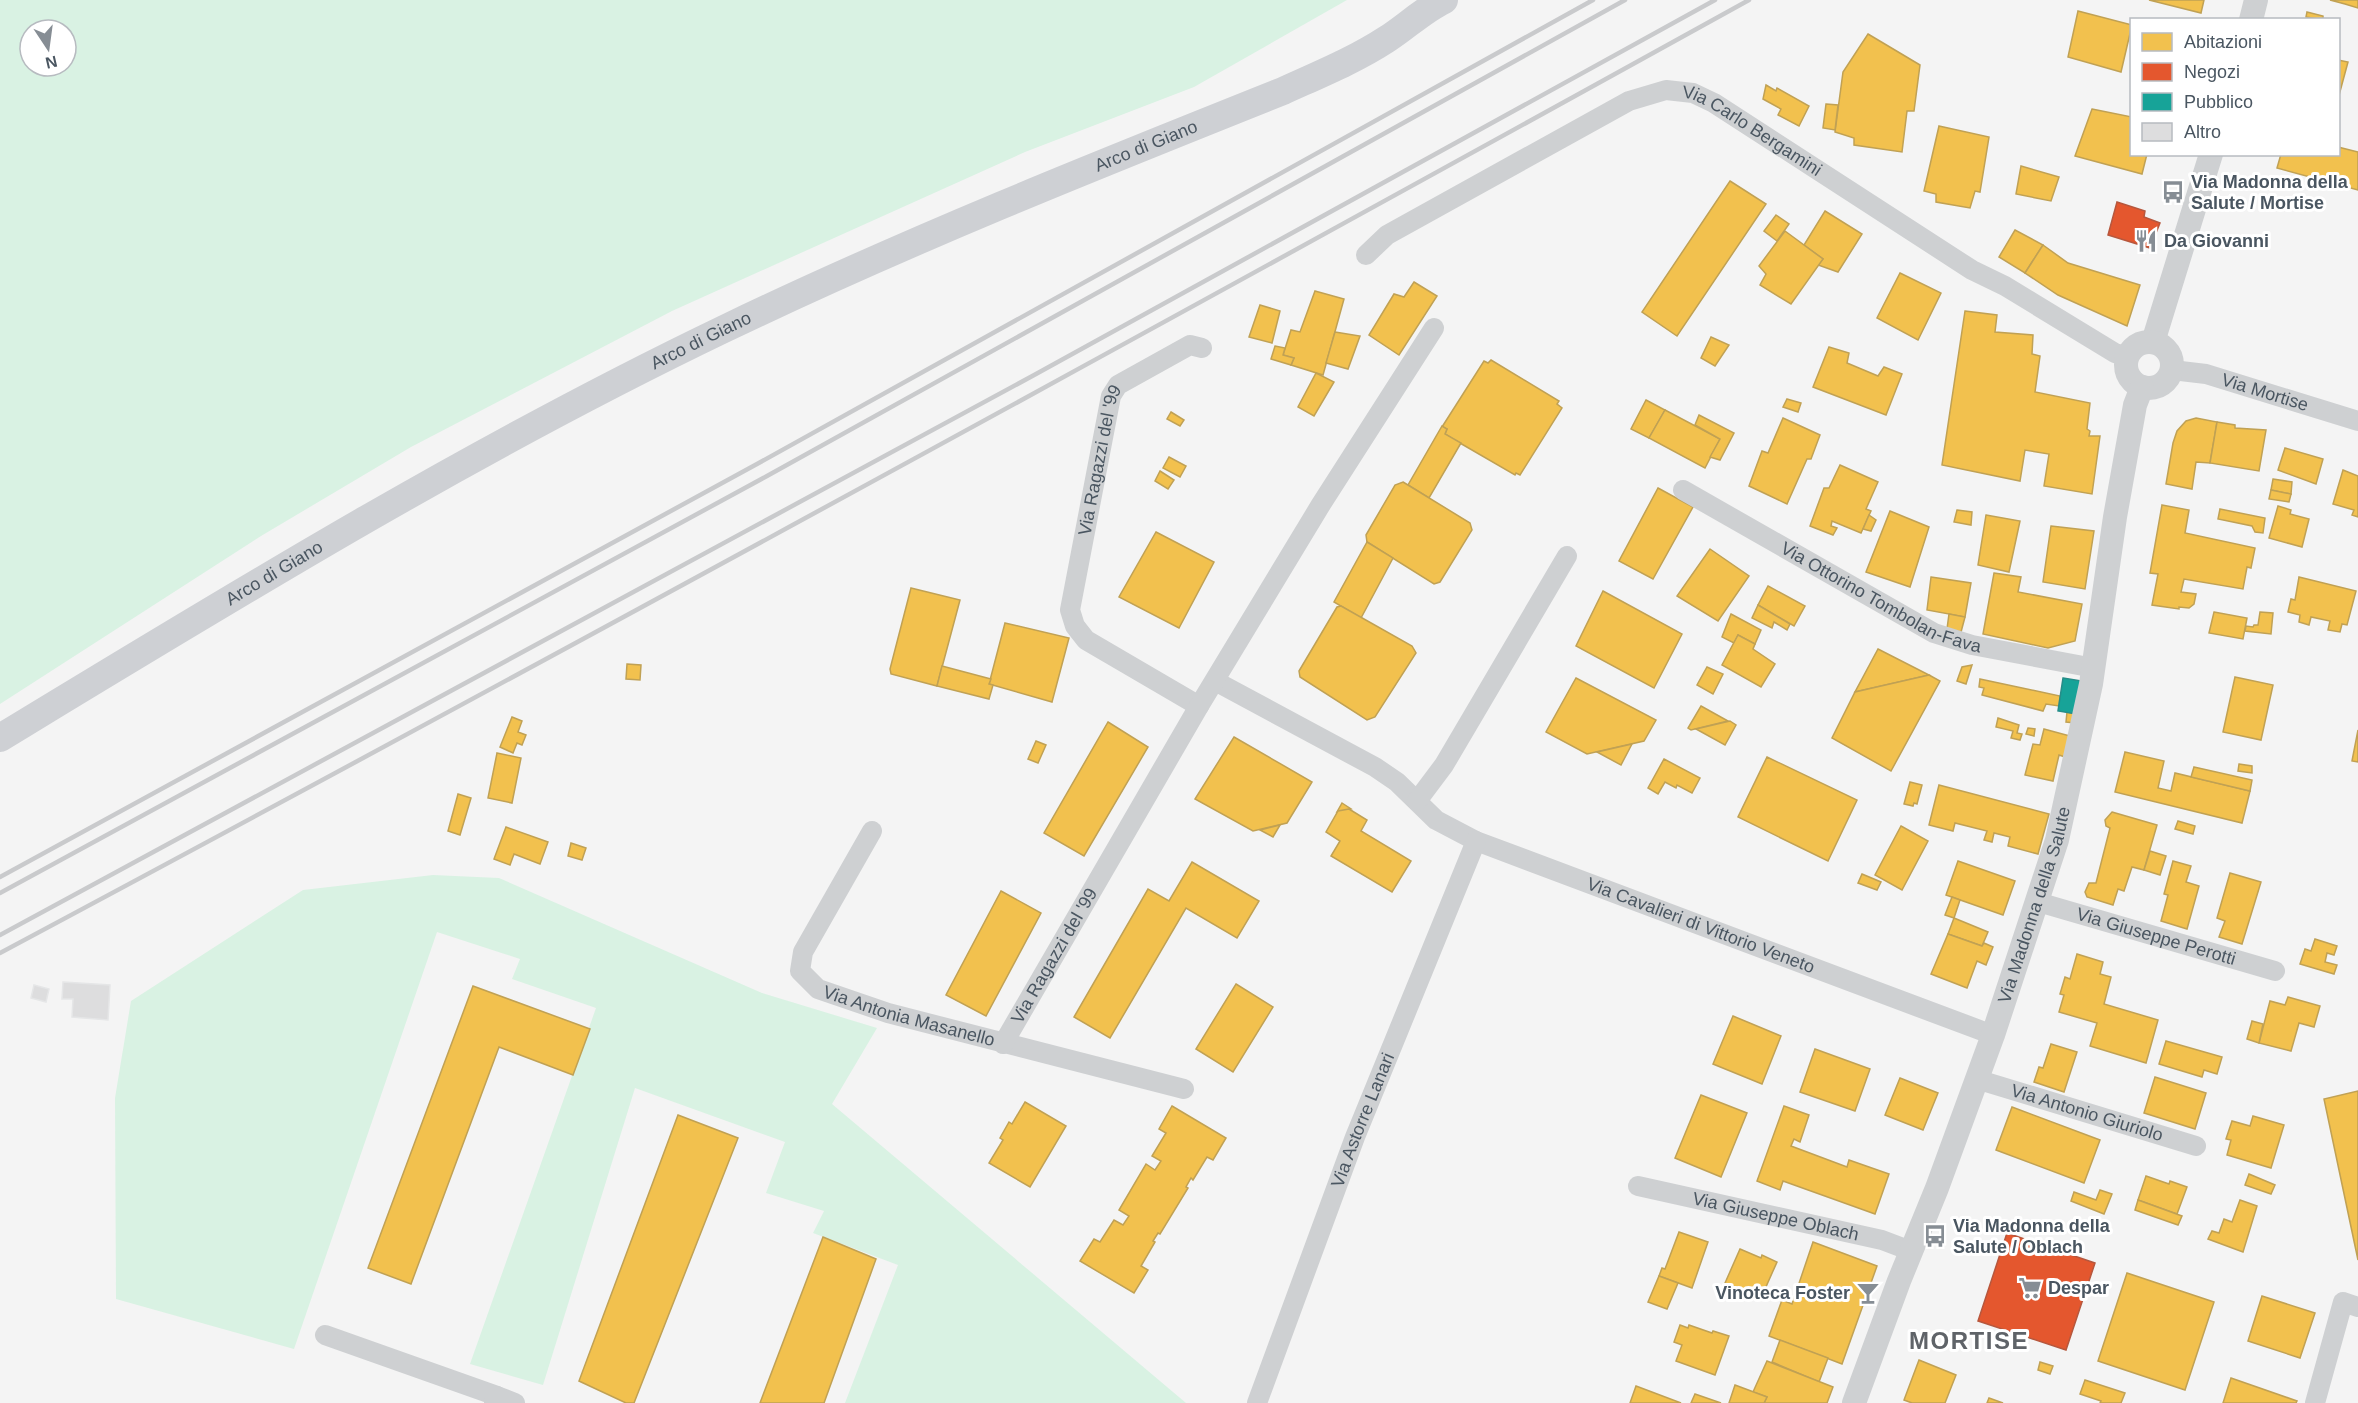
<svg xmlns="http://www.w3.org/2000/svg" width="2358" height="1403" font-family="Arial,sans-serif">
<style>
.green{fill:#d9f2e3;fill-rule:evenodd}
.homes{fill:#f2c14e;stroke:#c0a154;stroke-width:1.5}
.shops{fill:#e4572e;stroke:#b6573d;stroke-width:1.5}
.public{fill:#17a398;stroke:#268c88;stroke-width:1.5}
.building{fill:#ddddde;stroke:#e5e6e7;stroke-width:1.5}
.lines{fill:none;stroke-linecap:round;stroke-linejoin:round}
.minor{stroke:#ced0d2;stroke-width:20}
.tertiary{stroke:#ced0d2;stroke-width:24}
.secondary{stroke:#ced0d4;stroke-width:28}
.rail{stroke:#c9cacc;stroke-width:4.5}
.labels{text-anchor:middle;dominant-baseline:central;stroke-width:6;stroke-linejoin:round;paint-order:stroke}
.street-label{font-size:18px;fill:#4a5661;stroke:#fff}
.poi-label{font-size:18px;font-weight:bold;fill:#4a5661;stroke:#fff;text-anchor:start}
.district-label{font-size:24px;font-weight:bold;letter-spacing:1.5px;fill:#5f6368;stroke:#fff}
</style>
<rect width="100%" height="100%" fill="#f4f4f4"/>
<!-- green -->
<g class="green">
<path d="M0,0H1347L1194,87L1025,152L672,311L411,447L261,536L0,704ZM30,30H66V66H30Z"/>
<path d="M433,875L499,878L762,993L877,1028L832,1104L1186,1403H845L898,1265L813,1233L824,1211L766,1193L785,1142L635,1088L543,1385L470,1364L596,1008L512,979L520,959L437,932L294,1349L116,1299L115,1098L131,1001L303,890Z"/>
</g>
<!-- homes -->
<g class="homes">
<path d="M2149,0H2204L2201,13Z"/>
<path d="M2330,0H2358V8L2345,4Z"/>
<path d="M2078,11L2132,25L2121,72L2068,57Z"/>
<path d="M2307,12L2323,16V20L2306,17Z"/>
<path d="M1868,34L1920,65L1914,111H1907L1902,152L1854,145V138L1835,132L1843,72Z"/>
<path d="M2338,60L2348,62L2338,99Z"/>
<path d="M1766,85L1776,91L1777,88L1809,106L1799,126L1778,115L1781,109L1763,99Z"/>
<path d="M1826,104L1838,105L1835,130L1823,128Z"/>
<path d="M2092,109L2132,117V154H2147L2142,174L2075,156Z"/>
<path d="M1939,126L1989,137L1980,192L1975,191L1970,208L1936,202V194L1924,191Z"/>
<path d="M2338,147L2358,152V190L2277,168L2281,154H2338Z"/>
<path d="M2021,166L2059,177L2051,201L2016,194Z"/>
<path d="M1730,181L1766,204L1677,336L1642,312Z"/>
<path d="M1825,211L1862,234L1838,272L1818,265L1823,259L1804,245Z"/>
<path d="M1776,215L1789,224L1777,241L1764,231Z"/>
<path d="M2015,230L2043,245L2025,273L1999,257Z"/>
<path d="M1785,231L1823,259L1791,304L1760,285L1766,274L1759,266Z"/>
<path d="M2043,245L2068,263L2140,285L2127,326L2058,295L2025,273Z"/>
<path d="M1900,273L1941,293L1918,340L1877,318Z"/>
<path d="M1414,282L1437,296L1399,355L1369,335L1394,294L1404,297Z"/>
<path d="M1315,291L1344,299L1323,375L1291,365L1294,358L1283,355L1291,330L1300,332Z"/>
<path d="M1260,305L1280,311L1272,343L1249,337Z"/>
<path d="M1965,311L1997,315L1995,332L2033,335L2032,354L2040,356L2035,392L2090,403L2087,429L2090,431L2089,436H2100L2092,494L2044,486L2049,454L2025,450L2020,481L1942,465Z"/>
<path d="M1335,332L1360,336L1348,369L1326,363Z"/>
<path d="M1711,337L1729,345L1715,366L1701,358Z"/>
<path d="M1275,346L1285,348L1283,355L1294,358L1291,365L1271,359Z"/>
<path d="M1829,347L1849,353L1847,363L1878,376L1884,367L1902,374L1886,415L1813,387Z"/>
<path d="M1491,360L1559,401L1557,404L1562,408L1520,475L1516,473L1515,475L1453,439L1445,434L1447,429L1442,427L1484,361L1488,363Z"/>
<path d="M1316,373L1334,382L1314,416L1298,407Z"/>
<path d="M1787,399L1801,403L1798,412L1783,407Z"/>
<path d="M1646,400L1665,410L1649,438L1631,429Z"/>
<path d="M1665,410L1720,439L1705,468L1649,438Z"/>
<path d="M1171,412L1184,420L1180,426L1167,419Z"/>
<path d="M1699,415L1734,433L1720,460L1710,457L1720,439L1695,425Z"/>
<path d="M1783,418L1820,435L1811,459H1807L1787,504L1749,486L1762,451L1768,453Z"/>
<path d="M2196,418L2217,422L2210,463L2196,462L2192,489L2166,484L2173,443L2177,431L2186,421Z"/>
<path d="M2217,422L2235,425V428L2266,430L2259,471L2210,463Z"/>
<path d="M1442,426L1447,429L1445,434L1461,443L1429,498L1408,485Z"/>
<path d="M2285,448L2323,459L2316,484L2278,470Z"/>
<path d="M1169,457L1186,466L1180,477L1163,468Z"/>
<path d="M1840,465L1878,482L1866,509L1871,511L1861,533L1832,521L1831,526L1837,528L1833,535L1810,526L1824,488H1829Z"/>
<path d="M2343,470L2358,476V517L2352,515L2354,510L2333,504Z"/>
<path d="M1160,471L1174,480L1168,489L1155,481Z"/>
<path d="M2273,479L2292,482L2291,494L2271,490Z"/>
<path d="M1403,482L1470,523L1472,530L1440,582L1434,584L1367,542L1366,535L1395,485Z"/>
<path d="M1658,488L1693,507L1653,579L1619,561Z"/>
<path d="M2271,490L2291,494L2289,502L2269,499Z"/>
<path d="M2162,505L2189,510L2185,533L2255,548L2251,568L2247,567L2243,589L2184,579L2181,592L2196,594L2194,604L2189,608L2179,607V609L2152,605L2158,574L2150,573Z"/>
<path d="M2278,506L2291,510L2290,514L2309,519L2302,547L2269,538Z"/>
<path d="M2220,509L2265,518L2263,533L2255,532L2252,526L2218,519Z"/>
<path d="M1957,510L1972,512L1971,525L1954,522Z"/>
<path d="M1890,511L1929,527L1910,587L1866,572Z"/>
<path d="M1869,515L1876,520L1871,531L1863,529Z"/>
<path d="M1986,515L2020,521L2009,572L1978,565Z"/>
<path d="M2051,526L2094,531L2085,589L2043,582Z"/>
<path d="M1156,532L1214,562L1179,628L1119,597Z"/>
<path d="M1367,542L1393,558L1361,618L1334,602Z"/>
<path d="M1710,549L1749,576L1718,621L1677,596Z"/>
<path d="M1994,573L2021,577L2018,592L2082,604L2075,641L2048,648L1983,634Z"/>
<path d="M1931,577L1971,583L1965,617L1927,610Z"/>
<path d="M2299,577L2356,591L2347,625L2342,624L2340,632L2328,630L2330,621L2311,617L2309,625L2299,622L2300,615L2288,612L2291,599L2295,600Z"/>
<path d="M1768,586L1805,606L1794,626L1758,605Z"/>
<path d="M911,588L960,600L937,686L891,674L890,669Z"/>
<path d="M1603,591L1682,634L1654,688L1576,646Z"/>
<path d="M1758,605L1790,624L1787,630L1774,622L1772,628L1752,618Z"/>
<path d="M1341,606L1412,646L1416,653L1375,717L1367,720L1300,677L1299,671L1337,607Z"/>
<path d="M2214,612L2247,618L2243,639L2209,633Z"/>
<path d="M2260,612L2273,613L2271,634L2245,631L2246,626L2253,627L2254,625H2258Z"/>
<path d="M1731,614L1761,630L1755,644L1738,635L1734,643L1722,637Z"/>
<path d="M1949,614L1965,617L1961,632L1947,629Z"/>
<path d="M1005,623L1069,638L1052,702L989,684Z"/>
<path d="M1738,635L1755,644L1753,649L1775,664L1761,687L1722,665Z"/>
<path d="M1878,649L1929,675L1855,692Z"/>
<path d="M627,664L641,665L640,680L626,679Z"/>
<path d="M1972,665L1966,684L1957,681L1962,667Z"/>
<path d="M942,666L991,679L989,684L993,685L989,699L937,686Z"/>
<path d="M1707,667L1723,674L1713,694L1697,685Z"/>
<path d="M1929,675L1940,681L1891,771L1832,738L1855,692Z"/>
<path d="M2235,677L2273,685L2261,740L2223,732Z"/>
<path d="M1576,678L1656,720L1644,741L1587,754L1546,732Z"/>
<path d="M1980,679L2060,696L2059,706L2046,704L2043,711L1982,695L1984,688L1979,687Z"/>
<path d="M1701,706L1728,721L1691,730L1688,728Z"/>
<path d="M2067,712L2076,714L2075,723L2066,722Z"/>
<path d="M512,717L522,721L518,732L526,735L522,745L517,743L513,753L500,747Z"/>
<path d="M1998,718L2019,725L2017,733L2022,734L2020,740L2011,738L2013,731L1996,727Z"/>
<path d="M1730,721L1736,725L1725,745L1696,729Z"/>
<path d="M1108,722L1148,747L1084,856L1044,833Z"/>
<path d="M2028,728L2035,729L2034,736L2026,734Z"/>
<path d="M2044,729L2070,736L2065,757L2059,755L2053,781L2025,775L2033,744L2040,745Z"/>
<path d="M2358,730V762L2352,761Z"/>
<path d="M1234,737L1312,782L1287,823L1253,831L1195,799Z"/>
<path d="M1036,741L1046,745L1038,763L1028,759Z"/>
<path d="M1632,744L1621,765L1597,752Z"/>
<path d="M2125,752L2164,761L2158,788L2171,791L2175,773L2250,791L2242,823L2115,792Z"/>
<path d="M497,753L521,758L512,803L488,798Z"/>
<path d="M1767,757L1857,800L1828,861L1738,817Z"/>
<path d="M1664,759L1700,778L1692,793L1677,785L1676,788L1665,782L1658,794L1648,788Z"/>
<path d="M2239,764L2252,766V773L2238,771Z"/>
<path d="M2194,767L2252,780L2250,791L2191,777Z"/>
<path d="M1910,782L1922,785L1917,804L1914,803L1913,806L1904,804Z"/>
<path d="M1939,785L2049,814L2038,854L2008,846L2010,837L1994,833L1992,842L1984,840L1987,831L1955,823L1953,831L1929,825Z"/>
<path d="M458,794L471,798L460,835L448,831Z"/>
<path d="M1342,803L1351,809L1337,812Z"/>
<path d="M1349,809L1367,820L1361,831L1411,861L1392,892L1331,856L1340,841L1326,832L1338,811Z"/>
<path d="M2112,812L2157,825L2144,870L2132,867L2124,891L2118,889L2113,905L2087,897L2085,892L2089,883H2096L2110,828L2106,826L2105,820Z"/>
<path d="M2178,821L2195,826L2193,834L2175,829Z"/>
<path d="M1280,825L1273,837L1260,830Z"/>
<path d="M1901,826L1928,841L1902,890L1875,875Z"/>
<path d="M506,827L548,842L540,864L514,854L510,865L494,859Z"/>
<path d="M571,843L586,848L582,860L568,856Z"/>
<path d="M2150,851L2166,856L2160,875L2144,870Z"/>
<path d="M1958,861L2015,881L2003,915L1946,895Z"/>
<path d="M2173,861L2191,866L2186,882L2199,886L2187,929L2161,921L2168,895L2164,894Z"/>
<path d="M1192,862L1259,901L1237,938L1186,908L1110,1038L1074,1017L1148,889L1169,901Z"/>
<path d="M2230,873L2261,882L2242,944L2219,937L2225,921L2217,918Z"/>
<path d="M1862,874L1881,882L1877,890L1858,883Z"/>
<path d="M1001,891L1041,913L986,1016L946,995Z"/>
<path d="M1952,897L1960,900L1954,918L1945,915Z"/>
<path d="M1954,918L1988,932L1982,946L1948,934Z"/>
<path d="M1948,934L1982,946L1984,943L1993,947L1986,965L1977,961L1967,988L1931,974Z"/>
<path d="M2315,939L2337,946L2334,955L2327,953L2325,962L2337,965L2334,974L2300,964L2305,949L2311,951Z"/>
<path d="M2077,954L2103,962L2100,974L2111,977L2104,1004L2158,1020L2146,1063L2090,1046L2097,1023L2059,1012L2064,995L2060,994L2065,977L2070,979Z"/>
<path d="M1236,984L1273,1007L1233,1072L1196,1049Z"/>
<path d="M473,986L590,1029L573,1075L499,1047L411,1284L368,1268Z"/>
<path d="M2288,997L2320,1006L2314,1027L2299,1023L2291,1051L2259,1043L2270,1001L2285,1005Z"/>
<path d="M1733,1016L1781,1036L1762,1084L1713,1064Z"/>
<path d="M2252,1021L2263,1024L2259,1043L2247,1039Z"/>
<path d="M2166,1041L2222,1057L2217,1074L2204,1070L2202,1077L2159,1064Z"/>
<path d="M2051,1044L2077,1052L2064,1092L2034,1082L2039,1067L2043,1068Z"/>
<path d="M1815,1049L1870,1069L1855,1111L1800,1092Z"/>
<path d="M2155,1077L2206,1093L2195,1129L2144,1113Z"/>
<path d="M1900,1078L1938,1093L1923,1130L1885,1115Z"/>
<path d="M2358,1091V1260L2324,1099Z"/>
<path d="M1701,1095L1747,1113L1721,1177L1675,1158Z"/>
<path d="M1025,1102L1066,1126L1030,1187L989,1163L1003,1140L1000,1138L1009,1122L1012,1124Z"/>
<path d="M1172,1106L1226,1138L1213,1160L1207,1157L1193,1180L1191,1178L1186,1187L1188,1188L1160,1234L1158,1233L1153,1241L1155,1242L1141,1266L1148,1270L1134,1293L1080,1261L1094,1239L1100,1242L1114,1220L1123,1225L1129,1216L1119,1210L1146,1164L1155,1170L1161,1161L1152,1156L1166,1133L1159,1129Z"/>
<path d="M1784,1106L1809,1115L1800,1142L1794,1139L1791,1146L1847,1167L1849,1160L1889,1174L1875,1214L1783,1181L1780,1190L1757,1181Z"/>
<path d="M2012,1107L2100,1140L2084,1183L1996,1150Z"/>
<path d="M678,1115L738,1138L634,1403H626L579,1381Z"/>
<path d="M2253,1116L2284,1125L2271,1168L2227,1155L2231,1140L2226,1139L2232,1121L2250,1126Z"/>
<path d="M2249,1174L2275,1185L2271,1194L2245,1185Z"/>
<path d="M2146,1176L2169,1184L2170,1181L2187,1187L2177,1214L2138,1200Z"/>
<path d="M2100,1190L2112,1194L2104,1214L2071,1201L2074,1192L2096,1200Z"/>
<path d="M2138,1200L2182,1216L2178,1225L2135,1210Z"/>
<path d="M2240,1200L2257,1206L2243,1252L2208,1239L2212,1231L2219,1233L2224,1219L2232,1222Z"/>
<path d="M1679,1232L1708,1242L1692,1288L1659,1276L1662,1268L1665,1269Z"/>
<path d="M823,1237L876,1259L824,1403H760Z"/>
<path d="M1813,1242L1877,1266L1842,1364L1769,1336L1782,1300L1792,1304Z"/>
<path d="M1740,1249L1761,1258L1762,1255L1777,1262L1761,1298L1725,1283Z"/>
<path d="M2127,1273L2214,1302L2185,1390L2098,1361Z"/>
<path d="M1659,1276L1678,1283L1667,1309L1648,1302Z"/>
<path d="M2262,1296L2315,1313L2300,1358L2248,1341Z"/>
<path d="M1680,1325L1688,1328L1689,1325L1712,1333L1713,1331L1729,1336L1715,1375L1676,1361L1682,1345L1674,1342Z"/>
<path d="M1780,1340L1828,1358L1819,1382L1772,1362Z"/>
<path d="M1919,1360L1956,1375L1945,1403H1912L1904,1400Z"/>
<path d="M1767,1361L1833,1387L1827,1403H1764L1767,1397L1753,1392Z"/>
<path d="M2040,1362L2053,1366L2050,1374L2038,1370Z"/>
<path d="M2231,1378L2297,1401L2296,1403H2223Z"/>
<path d="M2085,1380L2125,1393L2121,1403H2100L2101,1401L2080,1394Z"/>
<path d="M1735,1385L1767,1397L1764,1403H1729Z"/>
<path d="M1636,1386L1681,1403H1630Z"/>
<path d="M1695,1394L1721,1403H1691Z"/>
<path d="M1989,1398L2003,1403H1987Z"/>
</g>
<!-- shops -->
<g class="shops">
<path d="M2117,202L2145,211L2144,217L2160,223L2150,248L2108,235Z"/>
<path d="M2007,1233L2095,1263L2066,1350L1978,1321Z"/>
</g>
<!-- public -->
<path class="public" d="M2063,678L2082,681L2076,714L2058,711Z"/>
<!-- building -->
<g class="building">
<path d="M63,982L110,985L108,1020L72,1017L73,999H62Z"/>
<path d="M34,985L49,989L46,1002L31,998Z"/>
</g>
<g class="lines">
<!-- minor -->
<g class="minor">
<path id="s1" d="M1366,255L1387,235L1629,101L1666,90L1693,93L1714,103L1972,270L2005,286L2115,353L2127,357"/>
<path id="s2" d="M2172,370L2206,374L2358,421"/>
<path id="s3" d="M1683,490L1934,633L1972,645L2094,668"/>
<path id="s4" d="M1215,681L1375,767L1397,782L1436,820L1476,841L1993,1035"/>
<path id="s5" d="M1199,706L1086,640L1075,626L1070,610L1111,396L1118,385L1190,345L1202,348"/>
<path d="M1417,801L1444,765L1567,556"/>
<path id="s6" d="M872,831L803,952L800,971L818,989L888,1013L1184,1089"/>
<path id="s7" d="M2038,902L2275,971"/>
<path id="s8" d="M1003,1044L1199,706L1320,506L1434,328"/>
<path id="s9" d="M1976,1079L2196,1146"/>
<path id="s10" d="M1638,1186L1882,1240L1911,1251"/>
<path d="M325,1335L497,1396"/>
<path d="M494,1403L497,1396L515,1403"/>
<path id="s11" d="M1257,1403L1355,1137L1476,841"/>
<path d="M2315,1403L2343,1302L2358,1307"/>
</g>
<!-- tertiary -->
<g class="tertiary">
<path d="M2251,20L2256,0"/>
<path d="M2153,342L2211,154"/>
<circle cx="2149" cy="365" r="23"/>
<path id="s12" d="M1854,1403L1899,1281L1937,1188L1993,1035L2057,840L2091,684L2115,517L2135,405L2142,387"/>
</g>
<!-- secondary -->
<path class="secondary" id="s13" d="M0,738C237,594 474,449 724,329C907,241 1095,166 1283,91C1318,75 1355,60 1387,39C1406,27 1423,10 1444,0"/>
<!-- rail -->
<g class="rail">
<path d="M0,877L757,464L1593,0"/>
<path d="M0,893L767,476L1625,0"/>
<path d="M0,935L1036,374L1715,0"/>
<path d="M0,953C586,640 1168,321 1749,0"/>
</g>
</g>
<!-- icons -->
<defs>
<g id="bus-bare" transform="scale(1.8)"><path d="M-5-6H5V4H4V6H2V4H-2V6H-4V4H-5ZM-3.5-4V0h7V-4ZM-3.5 1.2v1.5H-2V1.2ZM2 1.2v1.5H3.5V1.2Z" fill="#868d94" stroke="#fff" stroke-width="2.5" paint-order="stroke"/></g>
<g id="restaurant-bare" transform="scale(1.8)"><path d="M-5-6h1v4h1v-4h1v4h1v-4h1v5L-1.5 .5V6h-2V.5L-5-1ZM5-6V6H3V1.5H1.5Q1.5-4 5-6Z" fill="#868d94" stroke="#fff" stroke-width="2.5" paint-order="stroke"/></g>
<g id="supermarket-bare" transform="scale(1.8)"><path d="M-6-5.5h2.5l.6 2H6L4.5 2H-2.5L-4.4-4H-6ZM-1.5 3.2a1.3 1.3 0 1 0 .1 0ZM3 3.2a1.3 1.3 0 1 0 .1 0Z" fill="#868d94" stroke="#fff" stroke-width="2.5" paint-order="stroke"/></g>
<g id="bar-bare" transform="scale(1.8)"><path d="M-6-5H6L.8 .8V4.5H3.5V6h-7V4.5H-.8V.8Z" fill="#868d94" stroke="#fff" stroke-width="2.5" paint-order="stroke"/></g>
</defs>
<g fill-rule="evenodd">
<use href="#bus-bare" x="2173" y="192"/>
<use href="#restaurant-bare" x="2146" y="241"/>
<use href="#bus-bare" x="1935" y="1236"/>
<use href="#supermarket-bare" x="2030" y="1288"/>
<use href="#bar-bare" x="1868" y="1293"/>
</g>
<g class="labels">
<!-- street labels -->
<g class="street-label">
<text stroke="none"><textPath href="#s1" startOffset="441">Via Carlo Bergamini</textPath></text>
<text stroke="none"><textPath href="#s13" startOffset="1292">Arco di Giano</textPath></text>
<text stroke="none"><textPath href="#s13" startOffset="806">Arco di Giano</textPath></text>
<text stroke="none"><textPath href="#s2" startOffset="96">Via Mortise</textPath></text>
<text stroke="none"><textPath href="#s5" startOffset="318">Via Ragazzi del '99</textPath></text>
<text stroke="none"><textPath href="#s13" startOffset="320">Arco di Giano</textPath></text>
<text stroke="none"><textPath href="#s3" startOffset="226">Via Ottorino Tombolan-Fava</textPath></text>
<text stroke="none"><textPath href="#s12" startOffset="530">Via Madonna della Salute</textPath></text>
<text stroke="none"><textPath href="#s4" startOffset="548">Via Cavalieri di Vittorio Veneto</textPath></text>
<text stroke="none"><textPath href="#s7" startOffset="123">Via Giuseppe Perotti</textPath></text>
<text stroke="none"><textPath href="#s8" startOffset="102">Via Ragazzi del '99</textPath></text>
<text stroke="none"><textPath href="#s6" startOffset="279">Via Antonia Masanello</textPath></text>
<text stroke="none"><textPath href="#s9" startOffset="116">Via Antonio Giuriolo</textPath></text>
<text stroke="none"><textPath href="#s11" startOffset="302">Via Astorre Lanari</textPath></text>
<text stroke="none"><textPath href="#s10" startOffset="141">Via Giuseppe Oblach</textPath></text>
</g>
<!-- poi labels -->
<g class="poi-label">
<text x="2191" y="182">Via Madonna della<tspan x="2191" dy="21">Salute / Mortise</tspan></text>
<text x="2164" y="241">Da Giovanni</text>
<text x="1953" y="1226">Via Madonna della<tspan x="1953" dy="21">Salute / Oblach</tspan></text>
<text x="2048" y="1288">Despar</text>
<text x="1850" y="1293" text-anchor="end">Vinoteca Foster</text>
</g>
<!-- district labels -->
<g class="district-label">
<text x="1969" y="1340">MORTISE</text>
</g>
</g>
<!-- legend -->
<rect x="2130" y="18" width="210" height="138" fill="#ffffff" stroke="#b7bbc0" stroke-width="1.5"/>
<rect x="2142" y="33" width="30" height="18" fill="#f2c14e" stroke="#b7bbc0" stroke-width="1.5"/>
<text x="2184" y="48" font-size="18" fill="#4a5661">Abitazioni</text>
<rect x="2142" y="63" width="30" height="18" fill="#e4572e" stroke="#b7bbc0" stroke-width="1.5"/>
<text x="2184" y="78" font-size="18" fill="#4a5661">Negozi</text>
<rect x="2142" y="93" width="30" height="18" fill="#17a398" stroke="#b7bbc0" stroke-width="1.5"/>
<text x="2184" y="108" font-size="18" fill="#4a5661">Pubblico</text>
<rect x="2142" y="123" width="30" height="18" fill="#ddddde" stroke="#b7bbc0" stroke-width="1.5"/>
<text x="2184" y="138" font-size="18" fill="#4a5661">Altro</text>
<!-- north arrow -->
<g transform="translate(48 48) rotate(167)"><circle r="28" fill="#ffffff" stroke="#b7bbc0" stroke-width="1.5"/>
<path d="M0-4.5L10 22L0 15L-10 22Z" fill="#868d94"/>
<text y="-9" font-size="16" font-weight="bold" text-anchor="middle" fill="#4a5661">N</text>
</g>
</svg>
